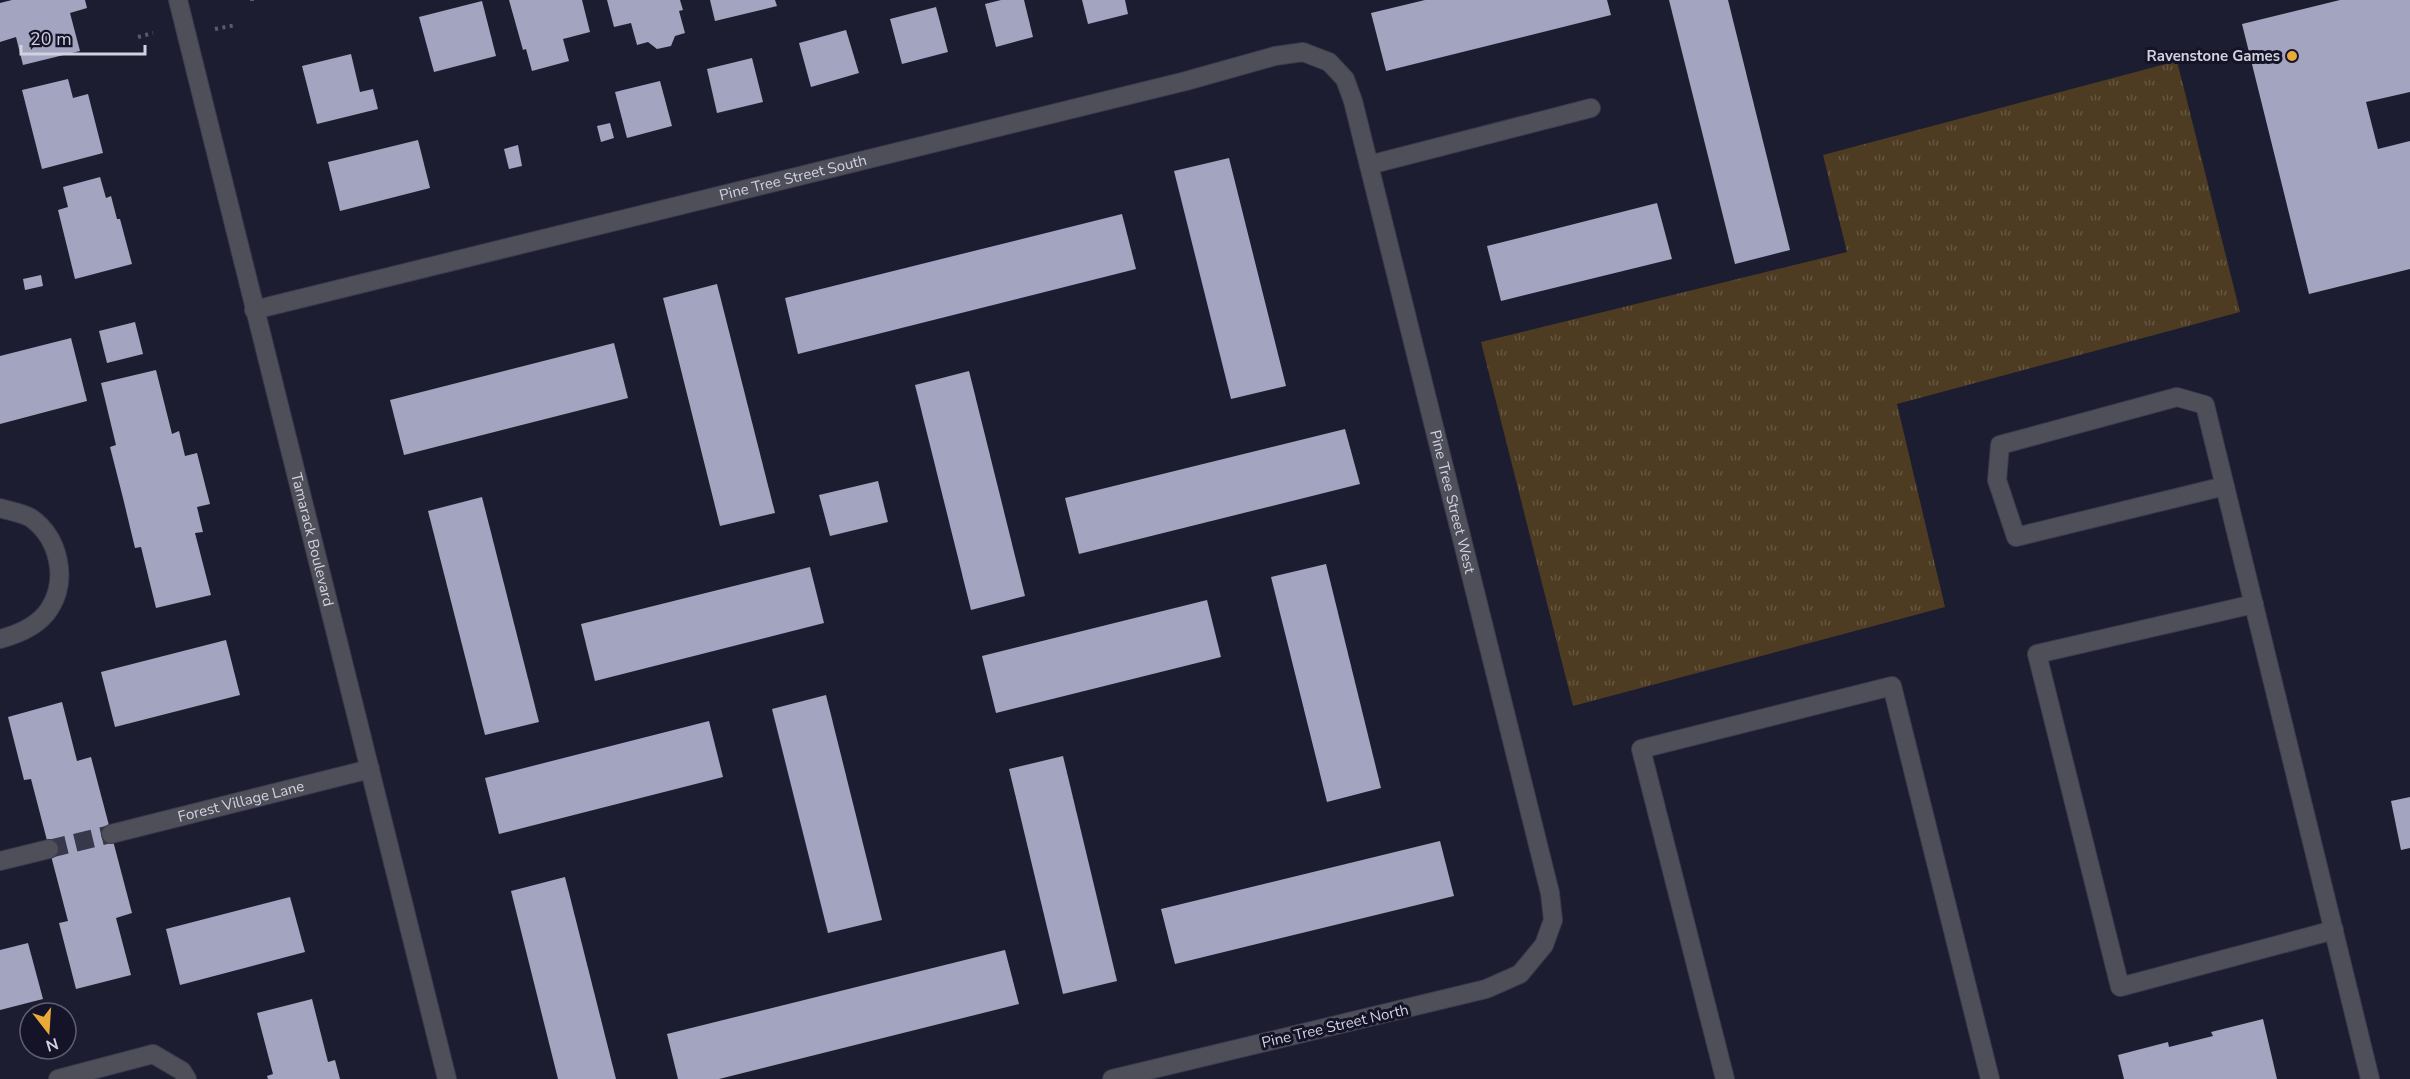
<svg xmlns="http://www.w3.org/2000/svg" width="2410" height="1079" font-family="'Nunito Sans',sans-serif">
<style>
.grass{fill:url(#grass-tufts)}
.building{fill:#a3a4bf}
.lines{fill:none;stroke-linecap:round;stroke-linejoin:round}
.minor-tunnel{stroke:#38384b;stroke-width:18;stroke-dasharray:18 9;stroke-linecap:butt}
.minor-casing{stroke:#3a3a4d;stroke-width:20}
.path{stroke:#595a6c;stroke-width:4;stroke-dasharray:3 4.5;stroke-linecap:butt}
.minor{stroke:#4f4f5a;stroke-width:18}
.poi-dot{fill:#eba939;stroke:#141327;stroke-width:2}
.labels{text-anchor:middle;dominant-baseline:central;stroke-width:6;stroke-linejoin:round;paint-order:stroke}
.poi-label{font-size:15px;font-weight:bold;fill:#d1d2e0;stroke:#141327;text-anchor:end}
.street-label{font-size:15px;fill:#d1d2e0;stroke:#141327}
</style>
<defs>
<pattern id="grass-tufts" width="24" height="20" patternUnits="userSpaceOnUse" patternTransform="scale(1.5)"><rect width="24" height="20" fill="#4d3b22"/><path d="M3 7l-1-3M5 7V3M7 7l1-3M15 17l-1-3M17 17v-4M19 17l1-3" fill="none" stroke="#665642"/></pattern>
</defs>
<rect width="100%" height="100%" fill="#1d1d31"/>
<!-- grass -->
<path class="grass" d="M2177,61L2240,312L1897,404L1945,607L1573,706L1481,342L1847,252L1823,155Z"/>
<!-- building -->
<g class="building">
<path d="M12,0H85L87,8L70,13L80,51L23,65L16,37L0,42V3Z"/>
<path d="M509,0H582L590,32L563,39L569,61L532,71L526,49L523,50Z"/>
<path d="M607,0H680L683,10L679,11L685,33L675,36L671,46L657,49L648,42L637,45L631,23L614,27Z"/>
<path d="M710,0H775L777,6L715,21Z"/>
<path d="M1001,0H1024L1033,37L996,47L985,4Z"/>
<path d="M1082,0H1125L1128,14L1088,24Z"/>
<path d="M1425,0H1607L1611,15L1386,71L1371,13Z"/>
<path d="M1669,0H1728L1790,250L1735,264Z"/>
<path d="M2340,0H2410V92L2366,102L2378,149L2410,141V269L2309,294L2242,24Z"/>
<path d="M482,1L496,56L434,72L419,17Z"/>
<path d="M936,7L948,52L902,64L890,19Z"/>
<path d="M846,30L859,73L811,87L799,43Z"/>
<path d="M351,54L360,92L373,89L378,109L317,124L302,66Z"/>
<path d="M752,58L763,102L717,113L707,69Z"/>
<path d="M68,79L73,98L88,94L103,153L42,169L22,90Z"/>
<path d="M660,81L672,126L627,138L615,92Z"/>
<path d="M610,123L614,138L601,142L597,126Z"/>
<path d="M418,140L430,188L340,211L328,162Z"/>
<path d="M518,145L522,166L509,169L504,149Z"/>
<path d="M1229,158L1286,386L1231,399L1174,171Z"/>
<path d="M100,177L106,198L111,196L117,219H120L132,264L75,279L58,210L68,207L63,187Z"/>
<path d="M1657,203L1672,259L1501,301L1487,246Z"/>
<path d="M1122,214L1136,269L798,354L785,298Z"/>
<path d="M41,275L43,286L25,290L23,279Z"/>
<path d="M717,284L775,513L720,526L663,298Z"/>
<path d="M135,322L143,354L107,363L99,331Z"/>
<path d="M71,338L87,401L0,424V356Z"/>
<path d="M614,343L628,398L404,455L390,400Z"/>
<path d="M156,370L172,434L179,431L185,456L197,453L210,504L197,507L203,532L195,533L211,595L156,608L141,547L135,548L123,498L110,447L116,445L115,441L101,383Z"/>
<path d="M969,371L1025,596L971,610L915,385Z"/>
<path d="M1345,429L1360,484L1079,554L1065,498Z"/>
<path d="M878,481L888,522L830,536L819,495Z"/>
<path d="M482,497L539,722L485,735L428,511Z"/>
<path d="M1326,564L1381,788L1327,802L1271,577Z"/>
<path d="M810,567L824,623L595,681L581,624Z"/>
<path d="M1207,600L1221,657L996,713L982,656Z"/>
<path d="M226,640L240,695L115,727L101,672Z"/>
<path d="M826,695L882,920L828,933L772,709Z"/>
<path d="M62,702L77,761L91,757L132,913L116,918L131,975L76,989L59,923L68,921L31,779L24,780L8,717Z"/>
<path d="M709,721L723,777L499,834L485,778Z"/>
<path d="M1063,756L1117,981L1063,994L1009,769Z"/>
<path d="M2410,797V848L2401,850L2391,801Z"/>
<path d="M1440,841L1454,896L1175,964L1161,909Z"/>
<path d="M565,877L616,1079H558L511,891Z"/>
<path d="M290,897L305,952L180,985L166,929Z"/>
<path d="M28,943L43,999L0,1010V950Z"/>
<path d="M1005,950L1019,1004L719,1079H678L667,1034Z"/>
<path d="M312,999L328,1062L335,1060L340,1079H268L267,1076L273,1074L257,1013Z"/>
<path d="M2263,1019L2277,1079H2124L2118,1055L2168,1042L2169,1047L2213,1036L2211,1032Z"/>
</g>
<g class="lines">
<!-- minor-tunnel -->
<path class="minor-tunnel" d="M49,849L111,834"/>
<!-- minor casing -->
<g class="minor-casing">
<g id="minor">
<path id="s1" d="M178,0L447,1079"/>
<path d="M1369,165L1591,108"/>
<path id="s2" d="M254,310L1186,81L1275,56L1303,52L1329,62L1345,79L1353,101L1550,893L1553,920L1544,945L1520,974L1486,989L1112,1079"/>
<path d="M2225,486L2016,537L1997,480L2000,445L2177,397L2205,405L2370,1079"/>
<path d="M0,508C9,511 23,513 31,518C59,538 68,579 50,608C39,626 19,634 0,639"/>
<path d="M2254,604L2037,654L2120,987L2334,930"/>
<path id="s3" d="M111,834L370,769"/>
<path d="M0,861L49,849"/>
<path d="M58,1079L153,1054L182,1071L187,1079"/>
<path d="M1725,1079L1641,749L1892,686L1990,1079"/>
</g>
</g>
<!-- path -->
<g class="path">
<path d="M252,0V1"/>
<path d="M215,29L236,25"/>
<path d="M138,37L153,33"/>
</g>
<!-- minor -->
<use href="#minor" class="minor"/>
</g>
<!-- markers -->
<circle class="poi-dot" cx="2292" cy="56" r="6"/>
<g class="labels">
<!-- poi labels -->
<g class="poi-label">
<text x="2280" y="56">Ravenstone Games</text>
</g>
<!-- street labels -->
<g class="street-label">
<text stroke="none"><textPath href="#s2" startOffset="555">Pine Tree Street South</textPath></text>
<text stroke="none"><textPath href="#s2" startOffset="1568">Pine Tree Street West</textPath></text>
<text stroke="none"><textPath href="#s1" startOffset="556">Tamarack Boulevard</textPath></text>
<text stroke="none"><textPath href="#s3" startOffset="134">Forest Village Lane</textPath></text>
<text transform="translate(1335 1026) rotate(-13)">Pine Tree Street North</text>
</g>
</g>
<!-- north arrow -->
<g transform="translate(48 1031) rotate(163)"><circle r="28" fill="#141327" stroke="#605f71" stroke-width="1.5"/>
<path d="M0-4.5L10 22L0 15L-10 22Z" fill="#eba939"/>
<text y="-9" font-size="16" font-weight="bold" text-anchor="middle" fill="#d1d2e0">N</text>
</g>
<!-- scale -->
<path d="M21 45v9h124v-9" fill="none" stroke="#d1d2e0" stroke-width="3"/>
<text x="30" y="45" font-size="18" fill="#d1d2e0" stroke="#141327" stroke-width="4.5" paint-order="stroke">20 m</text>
</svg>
